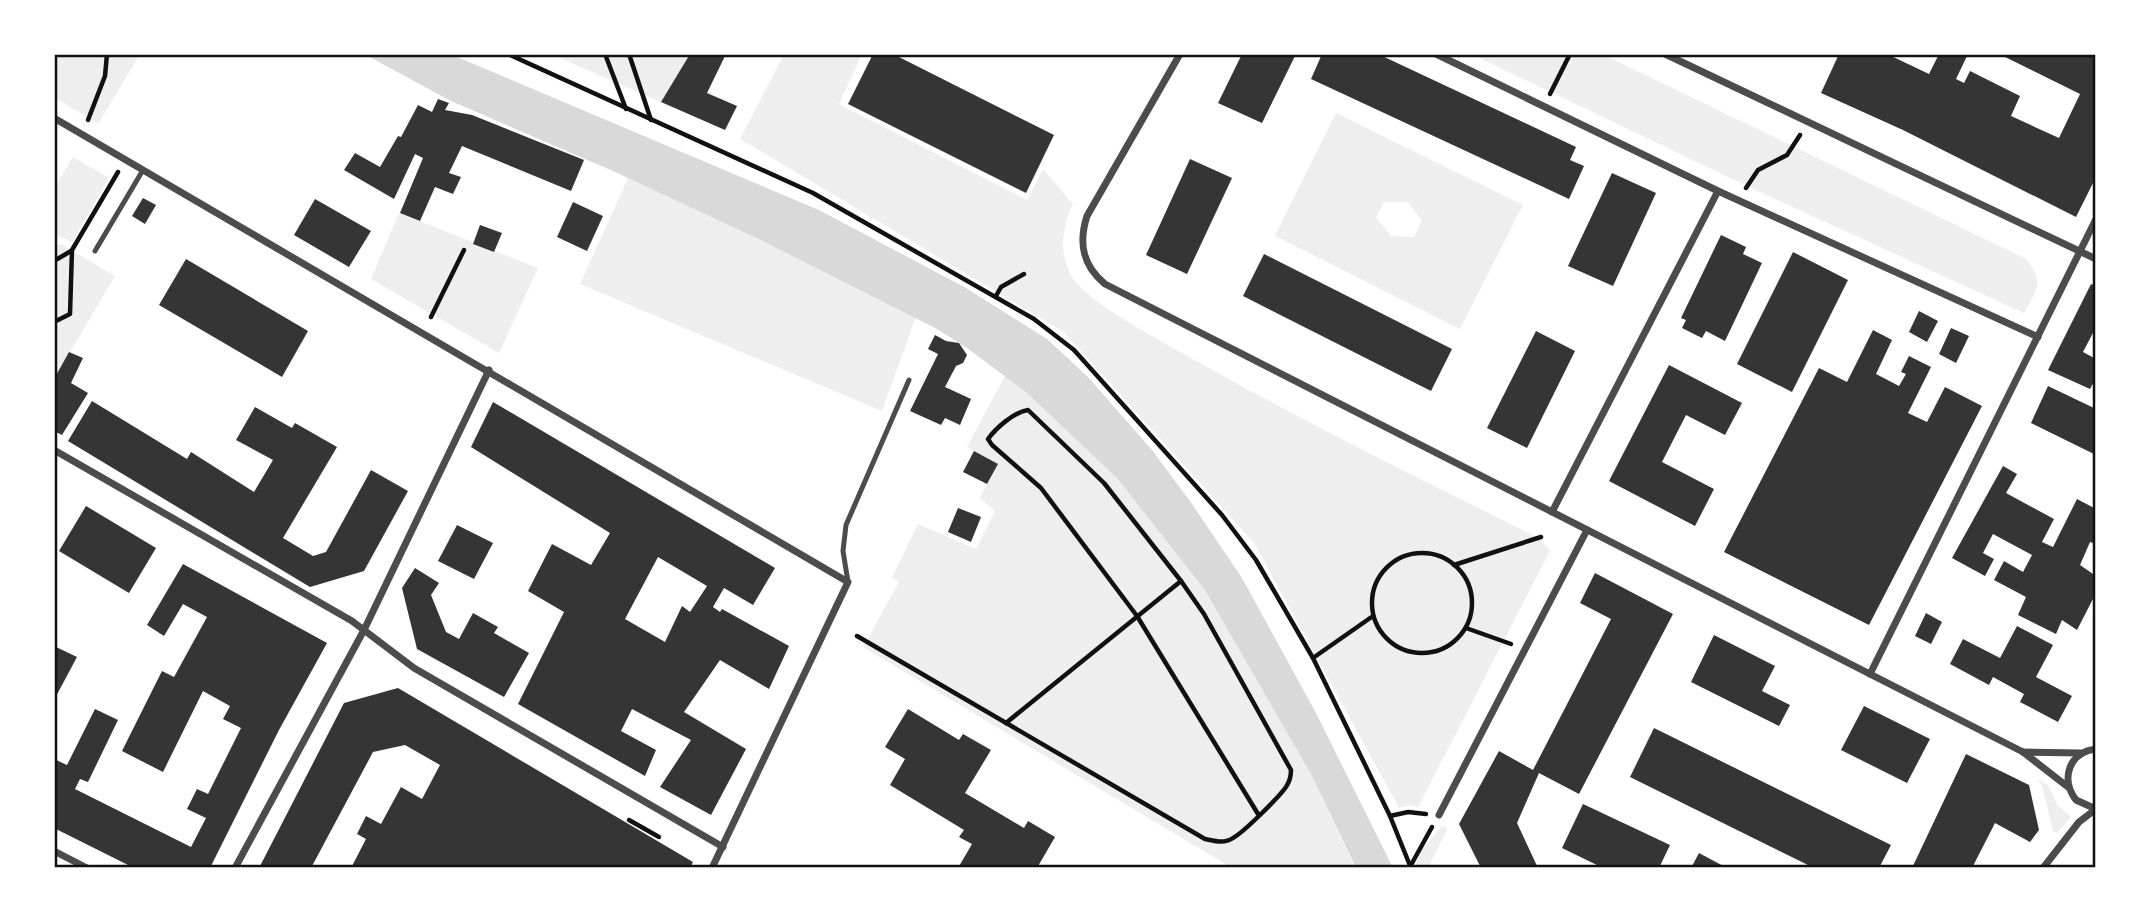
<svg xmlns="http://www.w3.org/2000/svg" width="2150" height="922" font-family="'Golos Text',sans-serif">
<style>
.green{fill:#eee;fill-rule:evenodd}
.water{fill:#d9d9d9}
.building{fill:#353535;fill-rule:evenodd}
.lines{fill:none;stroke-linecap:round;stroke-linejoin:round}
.path{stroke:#111;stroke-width:4.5}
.service{stroke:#4c4c4c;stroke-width:5}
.minor{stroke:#4c4c4c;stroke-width:7}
.neatline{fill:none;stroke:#111;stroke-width:2.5}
</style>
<rect width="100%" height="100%" fill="#fff"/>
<!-- green -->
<g class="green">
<path d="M54,54H140L98,124L54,97Z"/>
<path d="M551,54H690L661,102Z"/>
<path d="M784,54H862L839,104L1027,200L1043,169L1073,204C1061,229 1058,256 1074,280C1091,303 1149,334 1175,349C1294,417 1416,477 1539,538L1550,551L1418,807L1410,805L1399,808L1254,543L1064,332L740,139Z"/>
<path d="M1471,54H1602L2026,259C2045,283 2037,289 2024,313L1747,186Z"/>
<path d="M1336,113L1523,205L1460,329L1275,236ZM1384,202H1408L1422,221L1414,237L1391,236L1376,218Z"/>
<path d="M73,157L109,178L72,242L54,234V188Z"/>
<path d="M629,176L917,314L882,411L580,284Z"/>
<path d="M399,213L538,268L499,353L371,279Z"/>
<path d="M61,244L115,276L54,379V246Z"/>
<path d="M1008,370L1121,477L1208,588L1312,776L1355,868H1232L863,647L899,582L892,578L918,524L976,549L995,511L980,498L998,464L967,447Z"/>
<path d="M2038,779L2048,785L2057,805L2071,817L2057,833L2053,831L2043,789Z"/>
<path d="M1446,826L1447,830L1428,868H1415L1421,851L1441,827Z"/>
</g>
<!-- water -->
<path class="water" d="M364,54H450L819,210L966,288L1047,339L1088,377L1152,450L1192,504L1242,578L1316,713L1393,868H1356L1312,776L1205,590L1117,478L1026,392L967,348L935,328L761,240L613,171L451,101Z"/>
<!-- building -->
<g class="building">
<path d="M690,54H726L707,93L737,106L725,130L661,102Z"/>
<path d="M873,54H893L1054,135L1026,193L848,104Z"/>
<path d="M1242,54H1296L1262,123L1218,103Z"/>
<path d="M1322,54H1378L1576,147L1570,160L1584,166L1569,199L1311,79Z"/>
<path d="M1839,54H1887L1929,74L1939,54H1968L1956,79L1964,83L1970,71L2020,96L2011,116L2059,138L2080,94L1999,54H2096V177L2076,217L1903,130L1821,93Z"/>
<path d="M438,99L449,103L445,110L472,115L584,160L571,191L462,146L449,173L461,177L453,194L435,187L420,221L400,213L423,158L415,154L394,199L344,170L355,153L380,167L398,136L401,137L418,105L432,112Z"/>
<path d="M1190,159L1232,178L1187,274L1146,255Z"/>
<path d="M1612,173L1656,193L1613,286L1568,266Z"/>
<path d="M143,198L156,205L145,224L132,216Z"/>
<path d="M315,199L371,231L349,267L294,235Z"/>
<path d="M573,202L603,216L587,251L557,237Z"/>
<path d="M480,225L502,233L494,252L473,244Z"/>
<path d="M1721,235L1746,247L1743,254L1762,263L1725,341L1706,331L1702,338L1682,328L1686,320L1681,318Z"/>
<path d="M1793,252L1848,280L1792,392L1737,364Z"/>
<path d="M1264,254L1452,349L1431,391L1243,296Z"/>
<path d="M186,259L308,331L282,377L159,305Z"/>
<path d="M2091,284L2096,286V332L2094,331L2083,352L2096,359V378L2090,389L2048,370Z"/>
<path d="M1919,311L1938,321L1927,342L1909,332Z"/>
<path d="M1951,328L1969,336L1956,363L1939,354Z"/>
<path d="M1873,330L1892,340L1876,374L1899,386L1906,374L1901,372L1909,356L1931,367L1908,413L1927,422L1945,387L1982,406L1869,625L1724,552L1819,368L1847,382Z"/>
<path d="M1536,331L1575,351L1527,448L1487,428Z"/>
<path d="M935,335L946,341L959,343L967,355L963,363L956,366L945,387L971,399L960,425L945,418L941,425L910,411L938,354L928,349Z"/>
<path d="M69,352L83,358L71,383L88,393L62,435L54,431V379Z"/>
<path d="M1669,365L1742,403L1725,435L1686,415L1662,462L1714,489L1695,526L1609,481Z"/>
<path d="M2048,386L2096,409V455L2031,423Z"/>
<path d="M92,401L187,459L191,452L254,492L273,460L236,440L255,407L292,428L295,423L337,447L283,538L313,556L326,552L371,470L408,491L364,571L310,587L68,441Z"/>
<path d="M493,402L775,568L753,605L724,588L713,607L720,612L722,609L789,646L769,689L720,660L684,712L746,749L711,815L660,787L691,740L632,709L621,731L656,750L645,776L518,704L564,612L528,591L552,544L591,565L610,533L471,447ZM658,557L707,586L690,612L682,606L665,642L625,619Z"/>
<path d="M974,451L998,464L987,484L963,472Z"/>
<path d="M2003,466L2017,474L2006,493L2054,519L2042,542L2053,547L2077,499L2096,509V536L2093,543L2090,542L2080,565L2096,576V593L2077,630L2062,620L2056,634L2018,615L2026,597L1994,580L2004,561L2023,572L2032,555L1993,534L1983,553L1994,559L1985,576L1952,558Z"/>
<path d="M86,506L156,548L129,593L59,551Z"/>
<path d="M958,508L981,517L971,542L948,532Z"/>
<path d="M457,525L493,543L474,579L438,561Z"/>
<path d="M183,564L327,643L279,730L210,868H134L54,828V759L67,765L95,709L118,720L88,782L80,779L75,789L191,847L206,818L187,809L197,789L208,794L241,728L223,719L230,706L203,691L163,772L122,751L162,671L174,677L207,617L183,604L164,636L147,625Z"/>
<path d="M415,568L439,583L431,595L446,632L459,639L473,613L498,627L494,633L529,653L504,697L417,649L402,588Z"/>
<path d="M1595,573L1673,614L1579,794L1539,773L1517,823L1538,868H1481L1459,824L1499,751L1533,770L1611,619L1580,603Z"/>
<path d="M1926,613L1942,622L1931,644L1915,636Z"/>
<path d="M2017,626L2053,645L2036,677L2072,696L2058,722L2020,702L2024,694L1993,677L1989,685L1950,664L1963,639L2000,658Z"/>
<path d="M1714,635L1775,666L1762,691L1790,705L1779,726L1691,682Z"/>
<path d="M54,646L77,657L54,700Z"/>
<path d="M398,688L693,862L690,868H351L366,839L357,834L366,816L381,824L401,787L422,799L440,765L405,745L373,752L311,868H259L344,703Z"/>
<path d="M1864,706L1930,739L1907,783L1841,750Z"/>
<path d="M908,709L959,740L963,734L991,750L965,793L1024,828L1028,821L1055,837L1037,868H958L972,844L959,837L964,830L890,785L905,759L885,747Z"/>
<path d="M1654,728L1891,845L1879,868H1814L1630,777Z"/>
<path d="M1966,754L2029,785L2039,830L2030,842L1995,823L1972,868H1912Z"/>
<path d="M1583,804L1670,845L1659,868H1603L1562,848Z"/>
<path d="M1699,853L1727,868H1691Z"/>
</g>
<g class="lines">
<!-- path -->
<g class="path">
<path d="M508,54L813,193L1034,319L1074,350L1222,515L1256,560L1313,658L1390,816L1411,868"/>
<path d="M605,54L626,109"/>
<path d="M629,54L651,120"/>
<path d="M1550,94L1570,54"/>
<path d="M88,120L105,76L107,54"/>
<path d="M1746,188L1758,170L1787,155L1800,135"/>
<path d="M54,261L71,251"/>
<path d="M996,296L1001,287L1024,274"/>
<path d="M431,317L464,250"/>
<path d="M54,322L70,314L72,250L118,172"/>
<circle cx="1422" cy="603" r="50"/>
<path d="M1454,565L1541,537"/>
<path d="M1466,628L1511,644"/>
<path d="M857,636L1205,839C1215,841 1224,844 1233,838C1244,832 1279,797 1286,787C1290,781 1291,777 1291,770L1204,614L1181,581L1104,483L1028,410C1014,412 996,428 988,439L992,445L1041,488L1137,616L1258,814"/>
<path d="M1313,658L1373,616"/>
<path d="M1006,723L1181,581"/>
<path d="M1390,816L1408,812L1426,814"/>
<path d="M629,820L659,837"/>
<path d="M1411,865L1432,827"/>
</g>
<!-- service -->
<g class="service">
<path d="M95,251L143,170"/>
<path d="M848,582L843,551L846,525L909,380"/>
</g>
<!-- minor -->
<g class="minor">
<path d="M1180,54L1087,216C1078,244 1083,266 1105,284L2023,752L2068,787"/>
<path d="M1436,54L1718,191L2038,337"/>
<path d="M1665,54L2096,259"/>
<path d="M54,118L848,582L712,868"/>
<path d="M54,450L352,621L414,668L723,847"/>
<path d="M1552,512L1718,191"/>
<path d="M1870,674L2096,219"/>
<path d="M2096,749C2069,752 2060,779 2076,800L2096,809"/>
<path d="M2023,752L2080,753"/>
<path d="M1439,815L1587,530"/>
<path d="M54,851L87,868"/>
<path d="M235,868L364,630L489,370"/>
<path d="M2043,868L2079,822L2096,809"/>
</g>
</g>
<!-- border -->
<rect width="2150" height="922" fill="none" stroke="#ffffff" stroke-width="112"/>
<rect x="56" y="56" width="2038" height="810" class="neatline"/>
</svg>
